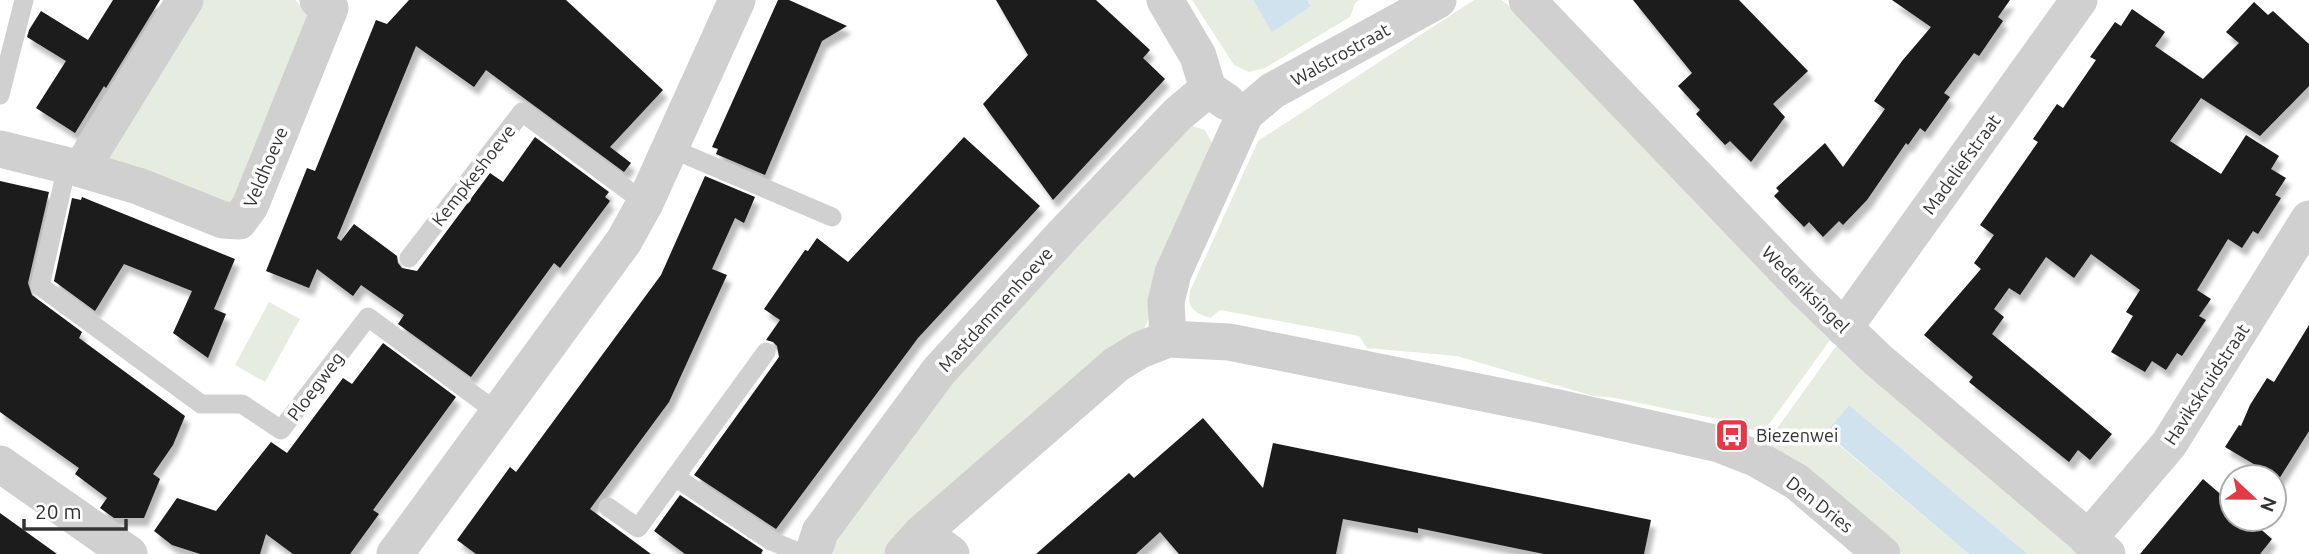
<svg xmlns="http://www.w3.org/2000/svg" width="2309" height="554" font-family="Ubuntu,sans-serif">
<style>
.green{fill:#e6ecdf}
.water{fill:#cfe2ee}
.building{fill:#1a1a1a;filter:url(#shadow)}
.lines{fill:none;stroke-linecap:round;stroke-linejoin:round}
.lane{stroke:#d0d0d0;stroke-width:19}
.street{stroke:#d0d0d0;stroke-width:37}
.labels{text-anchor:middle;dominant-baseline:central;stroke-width:7;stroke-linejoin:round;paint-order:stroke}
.street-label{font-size:18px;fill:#333;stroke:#fff}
.poi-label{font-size:18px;fill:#333;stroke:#fff;text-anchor:start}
</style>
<defs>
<filter id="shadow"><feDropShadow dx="4.5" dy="8" stdDeviation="2" flood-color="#0004"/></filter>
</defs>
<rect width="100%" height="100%" fill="#fff"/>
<!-- green -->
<g class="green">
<path d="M195,0H295L307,12L310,19L242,192L230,203L96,160Z"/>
<path d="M1192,0H1253L1272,31L1311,5L1307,0H1359L1355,3L1350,17L1265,68L1249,72L1234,65Z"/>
<path d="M1474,0H1501L1507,4L1830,340L1762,434L1732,422L1610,397L1593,396L1457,356L1367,348L1359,336L1220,310L1210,318C1195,313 1186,308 1190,291L1258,141Z"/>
<path d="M1192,126L1205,130L1212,143V150L1151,286C1146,306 1154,316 1141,334L918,520L884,554H834L832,548L834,538L948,382Z"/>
<path d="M269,302L300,319L265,382L235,365Z"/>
<path d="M1840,341L2090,554H2027L1849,405L1826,434L1969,554H1903L1820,482L1765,445Z"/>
</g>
<!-- water -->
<g class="water">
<path d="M1253,0H1307L1311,6L1272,32Z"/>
<path d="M1849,405L2024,551L2027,554H1969L1826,433Z"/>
</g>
<!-- building -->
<g class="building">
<path d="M113,0H160L106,88L104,86L75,133L36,108L66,61L27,37L29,30L41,11L88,40Z"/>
<path d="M409,0H566L663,90L610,147L631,163L624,172L486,70L474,87L416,46L337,238L341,241L354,224L397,256L398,263L402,268L417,271L490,173L503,182L535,137L609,192L605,197L610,201L560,268L554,263L471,377L398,324L404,315L361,285L353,296L317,269L309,288L266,271L307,168L315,171L376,20L387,24Z"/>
<path d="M778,0H789L847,26L822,41L765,175L716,154L718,149L712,147Z"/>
<path d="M996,0H1096L1150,50L1143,58L1165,79L1053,200L983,104L1028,55Z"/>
<path d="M1633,0H1739L1808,71L1773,104L1785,117L1751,162L1730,141L1725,145L1696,114L1700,110L1678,86L1692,73Z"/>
<path d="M1892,0H2010L1998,17L2003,21L1979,56L1974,53L1944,93L1950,97L1925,132L1920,128L1908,145L1906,143L1867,200L1843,225L1839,221L1823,237L1809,222L1804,227L1774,196L1779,191L1776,188L1825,143L1843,167L1885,109L1874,101L1902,61L1931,27Z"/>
<path d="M2254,2L2268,15L2273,11L2309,44V86L2260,136L2201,98L2170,141L2221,174L2246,135L2279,156L2271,169L2286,178L2275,195L2281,198L2258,234L2253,231L2242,248L2228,239L2197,290L2211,299L2199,316L2206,320L2182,356L2177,353L2166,370L2152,361L2145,372L2111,352L2133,316L2126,312L2140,290L2091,254L2074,278L2046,257L2020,295L2009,288L1994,309L2004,317L1992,334L2112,434L2090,460L2078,450L2069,462L1969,382L1973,377L1924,335L1981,269L1974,263L1994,235L1980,225L2038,142L2033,139L2057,104L2063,108L2096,60L2090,57L2115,22L2121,26L2132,9L2165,32L2155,46L2203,79L2239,43L2226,32Z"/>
<path d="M964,137L1040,206L918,338L776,529L694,475L779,357L777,346L773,342L766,340L780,320L764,309L805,250L808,251L817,238L848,262Z"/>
<path d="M705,176L755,197L744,223L735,218L712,269L727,275L669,402L590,509L651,554H476L457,540L510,467L516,472L661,275Z"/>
<path d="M0,181L49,192L28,283L32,295L82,332L79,338L185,416L173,445L153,474L160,479L144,518H114L100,508L107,498L75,474L79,468L0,412Z"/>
<path d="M82,197L235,259L214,309L226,314L208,358L173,333L192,291L124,264L95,311L54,281L72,198L81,200Z"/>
<path d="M2309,325V431L2279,479L2225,447L2239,425L2241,426L2250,405L2267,378L2274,382Z"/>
<path d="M383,343L456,397L373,510L379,514L350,554H293L266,534L260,554H200L172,545L154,531L177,498L216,511L271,442L287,453L343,378L352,384Z"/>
<path d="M1203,418L1263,488L1273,443L1651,520L1644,554H1544L1418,528V533L1343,519L1336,554H1179L1160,532L1136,554H1036L1129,473L1134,478Z"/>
<path d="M2203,479L2232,504V519H2249L2272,539L2260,554H2140Z"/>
<path d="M680,495L763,550L761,554H685L654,531Z"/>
<path d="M0,513L57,554H0Z"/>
</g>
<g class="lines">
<!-- lane -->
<g class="lane">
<path d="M0,95L24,0"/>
<path d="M670,148L832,217"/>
<path d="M67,166L40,286L201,404H242L281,430L368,317L498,413"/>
<path d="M409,258L522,112L645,203"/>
<path d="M675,477L771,541L804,554"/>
<path d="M608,507L638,528L766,352"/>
</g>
<!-- street -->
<g class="street">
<path d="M1165,0L1198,56L1208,89L1227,102"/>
<path d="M1527,0L1805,290L1878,360L2107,554"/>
<path d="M0,149L81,169L185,0"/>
<path d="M81,169L138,186L223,220L239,221L250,206L330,8L318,0"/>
<path d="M1844,328L2079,0"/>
<path d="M1168,339L1166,302L1173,273L1245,114L1272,91L1438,0"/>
<path d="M0,464L129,554"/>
<path d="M922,533L951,554"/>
<path d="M2088,539L2169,444L2309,219"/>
<path d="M395,554L624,241L645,203L737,0"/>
<path d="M813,554L820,532L939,371L1063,235L1178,114L1208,89"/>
<path d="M903,554L922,533L1117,364L1140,350L1168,339L1229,342L1558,408L1719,444L1755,458L1797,482L1882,554"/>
</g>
</g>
<!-- icons -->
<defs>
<g id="bus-square" transform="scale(1.75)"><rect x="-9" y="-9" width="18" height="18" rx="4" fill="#e63946" stroke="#fff"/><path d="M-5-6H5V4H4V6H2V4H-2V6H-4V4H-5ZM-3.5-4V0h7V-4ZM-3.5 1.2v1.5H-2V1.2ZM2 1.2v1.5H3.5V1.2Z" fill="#fff"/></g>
</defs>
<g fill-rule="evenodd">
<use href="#bus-square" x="1732" y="435"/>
</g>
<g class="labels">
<!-- street labels -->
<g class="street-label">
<text transform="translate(1340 54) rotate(-29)">Walstrostraat</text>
<text transform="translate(1961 164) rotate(-54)">Madeliefstraat</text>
<text transform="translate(265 167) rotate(-67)">Veldhoeve</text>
<text transform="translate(473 175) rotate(-52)">Kempkeshoeve</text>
<text transform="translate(1806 289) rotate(45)">Wederiksingel</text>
<text transform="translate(995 309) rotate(-48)">Mastdammenhoeve</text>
<text transform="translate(2206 384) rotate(-57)">Havikskruidstraat</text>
<text transform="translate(315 386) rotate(-53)">Ploegweg</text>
<text transform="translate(1820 504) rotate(38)">Den Dries</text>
</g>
<!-- poi labels -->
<g class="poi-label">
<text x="1756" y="435">Biezenwei</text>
</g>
</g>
<!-- north arrow -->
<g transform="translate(2253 498) rotate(112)"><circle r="33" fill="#ffffff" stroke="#adadad" stroke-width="2"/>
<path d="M0-5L12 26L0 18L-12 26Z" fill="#e63946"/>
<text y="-10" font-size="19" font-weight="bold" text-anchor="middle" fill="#333333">N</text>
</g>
<!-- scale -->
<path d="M24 519v10h102v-10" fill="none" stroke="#333333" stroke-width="3.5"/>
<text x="35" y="519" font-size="21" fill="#333333" stroke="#ffffff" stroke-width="5" paint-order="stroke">20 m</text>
</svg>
